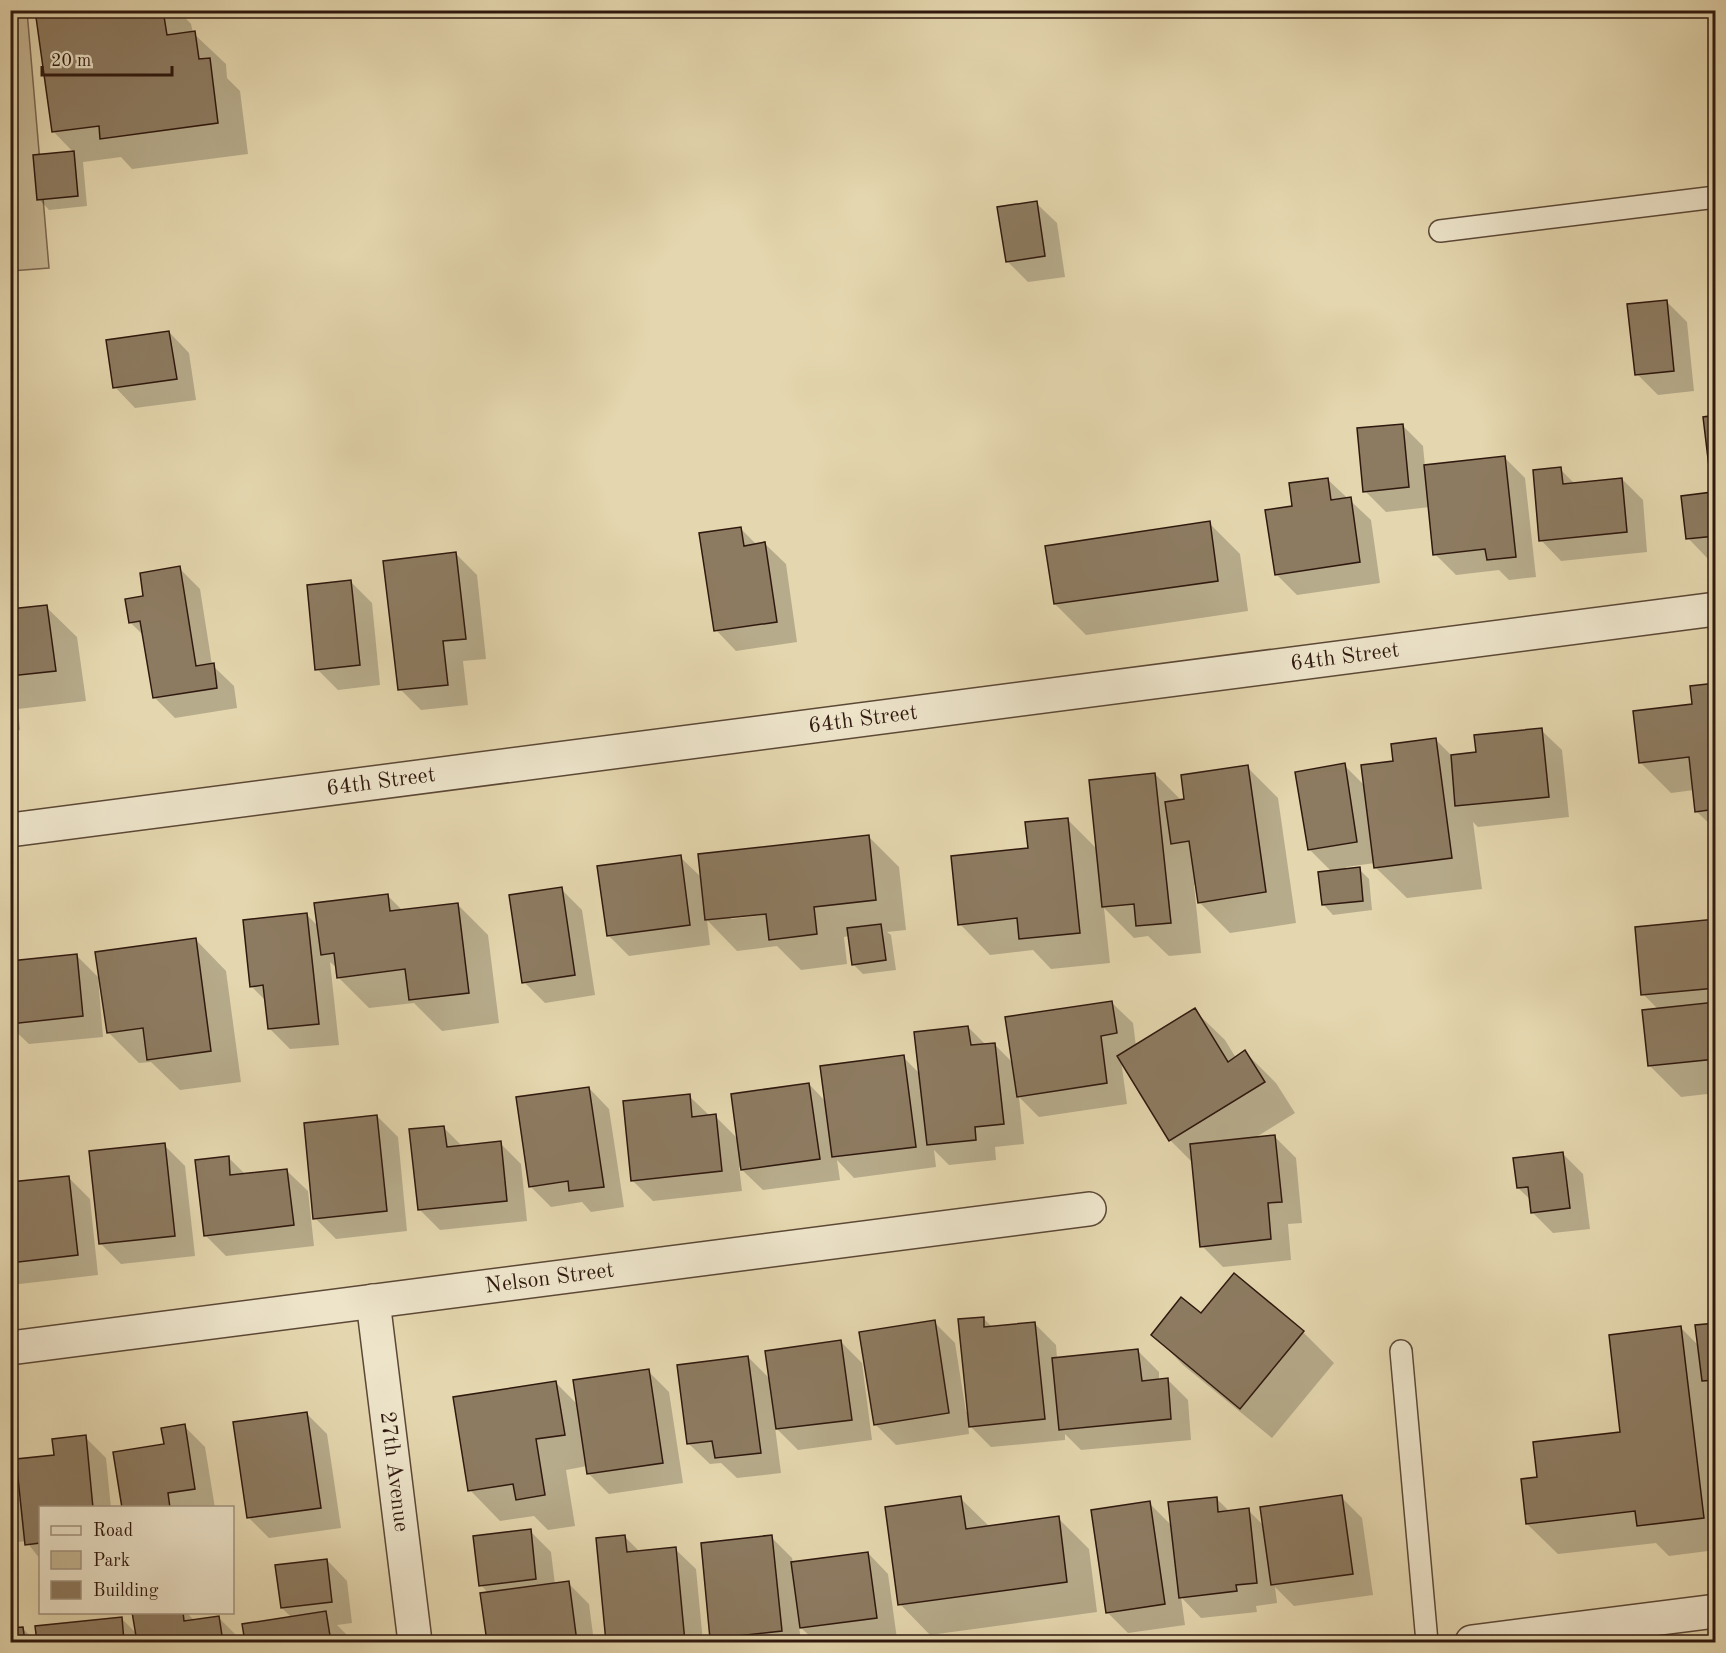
<svg xmlns="http://www.w3.org/2000/svg" width="1726" height="1653" font-family="'Old Standard TT',serif">
<style>
.green{fill:#c5b693;stroke:#7a6750;stroke-width:1.5}
.shadow{fill:#0003;fill-rule:evenodd}
.building{fill:#8d7b61;stroke:#2f180e;stroke-width:1.5}
.lines{fill:none;stroke-linecap:round;stroke-linejoin:round}
.service-casing{stroke:#5c4836;stroke-width:24}
.minor-casing{stroke:#5c4836;stroke-width:36}
.service{stroke:#ede4ca;stroke-width:21}
.minor{stroke:#ede4ca;stroke-width:33}
.labels{text-anchor:middle;dominant-baseline:central;stroke-width:6;stroke-linejoin:round;paint-order:stroke}
.street-label{font-size:22px;fill:#2f180e;stroke:#ede4ca}
</style>
<rect width="100%" height="100%" fill="#e4d6ae"/>
<filter id="stains"><feTurbulence type="fractalNoise" baseFrequency=".00333" numOctaves="4"/><feColorMatrix values="0 0 0 0 .2 0 0 0 0 .09 0 0 0 0 .02 0 0 0 .5 -.17"/></filter>
<radialGradient id="worn" r=".72"><stop offset=".6" stop-color="#630" stop-opacity="0"/><stop offset="1" stop-color="#630" stop-opacity=".3"/></radialGradient>
<!-- green -->
<path class="green" d="M11,11H27L49,268L11,271Z"/>
<!-- shadow -->
<g class="shadow">
<path d="M37,10H178L191,24L193,33L226,64L227,78L240,91L248,154L132,169L121,157L83,162L87,206L49,210L39,199L35,156L74,153L53,131Z"/>
<path d="M1036,203L1057,223L1065,277L1028,282L1007,261Z"/>
<path d="M1666,301L1687,322L1694,391L1658,395L1637,374Z"/>
<path d="M169,332L189,353L196,400L135,408L115,387Z"/>
<path d="M1716,417V558L1708,559L1688,538L1714,493Z"/>
<path d="M1402,425L1423,446L1425,467L1504,457L1525,478L1536,577L1509,580L1499,570L1456,575L1435,554L1430,507L1386,512L1365,491Z"/>
<path d="M1560,469L1575,484L1622,479L1643,500L1647,552L1561,561L1541,540Z"/>
<path d="M1327,479L1371,520L1380,583L1297,595L1276,574L1294,507Z"/>
<path d="M1209,523L1240,554L1248,611L1086,635L1055,604Z"/>
<path d="M740,528L757,545L765,544L786,564L797,642L736,651L716,630Z"/>
<path d="M456,554L477,575L486,659L463,661L468,705L421,710L400,689Z"/>
<path d="M179,568L200,589L212,665L234,686L237,708L175,718L154,697L144,636L130,622L145,597Z"/>
<path d="M351,582L372,603L380,685L338,690L317,669Z"/>
<path d="M46,607L77,637L86,701L18,709L20,730L10,732V611Z"/>
<path d="M1716,685V830L1696,811L1694,790L1671,793L1640,762Z"/>
<path d="M1541,730L1562,750L1569,817L1478,827L1473,822L1482,889L1407,898L1376,868L1375,863L1346,867L1347,870L1359,869L1369,879L1372,910L1333,915L1323,904L1332,872L1309,849L1344,765L1365,786L1394,762L1436,740L1452,756L1477,753Z"/>
<path d="M1247,767L1278,798L1296,923L1230,933L1199,902L1197,884L1194,885L1201,953L1169,956L1148,936L1134,938L1104,908L1110,963L1051,969L1033,950L990,955L960,924L1029,849L1067,819L1097,849L1155,774L1182,801Z"/>
<path d="M868,836L899,867L906,930L887,932L891,935L896,970L863,974L853,964L849,936L844,937L847,964L801,970L777,946L737,951L707,920L710,945L629,956L608,935L680,857L702,878ZM773,911V914L731,919V916Z"/>
<path d="M561,889L582,910L595,995L545,1003L524,982Z"/>
<path d="M387,895L403,911L457,904L488,935L499,1023L442,1031L414,1003L369,1008L339,978L338,969L330,962L339,1045L290,1049L270,1029L267,1002L251,986L307,915L319,927Z"/>
<path d="M1716,921V1093L1681,1097L1650,1066L1658,1009L1643,994Z"/>
<path d="M196,940L226,971L241,1082L180,1090L151,1062L139,1063L108,1032Z"/>
<path d="M77,956L98,977L103,1037L29,1044L10,1026V962Z"/>
<path d="M1112,1003L1133,1023L1136,1046L1194,1010L1225,1040L1236,1058L1245,1052L1276,1083L1295,1113L1253,1139L1275,1137L1296,1158L1302,1223L1288,1224L1291,1260L1223,1267L1202,1246L1194,1164L1170,1140L1121,1060L1127,1104L1039,1117L1019,1097L1024,1144L995,1147L996,1160L949,1165L934,1150L936,1167L854,1178L837,1160L840,1180L763,1190L739,1167L742,1191L653,1201L632,1180L689,1096L710,1116H715L738,1139L809,1084L826,1102L903,1057L920,1074L968,1027L986,1045H995L1013,1063Z"/>
<path d="M589,1088L609,1109L624,1207L591,1212L582,1202L551,1207L530,1186Z"/>
<path d="M377,1116L398,1137L407,1231L336,1239L315,1218Z"/>
<path d="M443,1127L463,1147L500,1143L521,1164L527,1221L440,1230L419,1209Z"/>
<path d="M164,1145L185,1166L195,1256L121,1264L100,1243Z"/>
<path d="M1562,1153L1583,1174L1590,1229L1553,1233L1532,1212L1531,1200L1518,1188Z"/>
<path d="M228,1157L246,1175L287,1171L308,1191L314,1246L226,1256L205,1235Z"/>
<path d="M69,1178L90,1199L98,1275L11,1285L10,1184Z"/>
<path d="M1201,1315L1303,1332L1334,1363L1272,1438L1183,1365L1153,1334Z"/>
<path d="M983,1318L993,1328L1035,1324L1056,1345L1057,1359L1138,1351L1159,1372V1380L1167,1379L1188,1400L1191,1440L1081,1450L1065,1434V1440L991,1447L968,1424L969,1434L896,1445L875,1424L934,1322L955,1343L966,1412L968,1411Z"/>
<path d="M1716,1324V1550L1669,1556L1656,1543L1558,1554L1527,1524L1539,1479L1622,1434L1681,1328L1699,1346Z"/>
<path d="M841,1342L862,1363L872,1440L798,1450L775,1427L781,1473L737,1478L721,1463L710,1464L689,1444L748,1357L771,1380Z"/>
<path d="M648,1371L669,1392L683,1483L609,1494L588,1473L587,1466L566,1470L575,1526L548,1530L534,1516L500,1521L470,1490L555,1382L578,1405Z"/>
<path d="M306,1413L327,1434L341,1528L269,1538L248,1517Z"/>
<path d="M184,1426L205,1447L215,1508H123L166,1445Z"/>
<path d="M85,1437L106,1458L111,1508H40V1559L26,1541L10,1543V1489L22,1501L56,1457Z"/>
<path d="M1341,1497L1362,1518L1373,1595L1294,1606L1275,1587L1277,1603L1256,1606L1257,1612L1201,1618L1181,1597L1185,1625L1128,1633L1107,1612L1149,1503L1172,1526L1216,1498L1230,1512L1248,1510L1264,1526Z"/>
<path d="M960,1498L990,1527L1058,1518L1089,1549L1097,1612L930,1635L900,1604Z"/>
<path d="M530,1531L551,1552L555,1585L568,1583L589,1604L594,1642H488L482,1595L489,1594L481,1585Z"/>
<path d="M625,1537L640,1552L675,1549L696,1569L703,1642H608L597,1540Z"/>
<path d="M771,1537L792,1558L793,1563L868,1553L888,1574L897,1639L868,1642H816L799,1626L801,1642H716L712,1638Z"/>
<path d="M327,1560L347,1581L352,1623L337,1625L346,1634L347,1642H247L244,1626L292,1618L282,1608Z"/>
<path d="M140,1612H186L195,1621L219,1618L240,1639V1642H39L37,1628L122,1619L137,1634Z"/>
<path d="M22,1628L37,1642H10V1629Z"/>
</g>
<!-- building -->
<g class="building">
<path d="M35,10H163L167,35L195,31L199,59L210,58L218,123L100,139L99,126L52,132Z"/>
<path d="M74,151L78,196L37,200L33,155Z"/>
<path d="M1037,201L1045,256L1006,262L997,207Z"/>
<path d="M1667,300L1674,371L1635,375L1627,304Z"/>
<path d="M169,331L177,379L113,388L106,340Z"/>
<path d="M1716,415V536L1686,539L1681,496L1712,492L1703,417Z"/>
<path d="M1403,424L1409,487L1363,492L1357,428Z"/>
<path d="M1505,456L1516,557L1487,560L1485,549L1433,555L1424,465Z"/>
<path d="M1561,467L1563,484L1622,478L1627,532L1539,541L1533,470Z"/>
<path d="M1328,478L1331,500L1351,497L1360,562L1275,575L1265,510L1292,506L1289,483Z"/>
<path d="M1210,521L1218,581L1054,604L1045,546Z"/>
<path d="M741,527L744,546L765,542L777,622L714,631L699,533Z"/>
<path d="M456,552L466,639L443,641L448,685L398,690L383,561Z"/>
<path d="M180,566L196,666L214,663L217,688L153,698L140,621L129,623L125,599L143,596L140,573Z"/>
<path d="M351,580L360,665L315,670L307,585Z"/>
<path d="M47,605L56,671L10,676V609Z"/>
<path d="M1716,683V809L1695,812L1689,757L1639,763L1633,711L1692,704L1690,686Z"/>
<path d="M1542,728L1549,797L1455,806L1451,755L1476,752L1474,735Z"/>
<path d="M1436,738L1452,858L1374,868L1361,765L1393,761L1391,744Z"/>
<path d="M1345,763L1357,842L1308,850L1295,772Z"/>
<path d="M1248,765L1266,892L1198,903L1189,841L1171,844L1165,802L1184,799L1181,775Z"/>
<path d="M1155,773L1171,923L1136,926L1134,904L1102,907L1089,780Z"/>
<path d="M1068,818L1080,933L1019,939L1017,918L958,925L951,856L1028,848L1025,822Z"/>
<path d="M869,835L876,900L814,907L817,934L769,940L766,914L705,920L698,854Z"/>
<path d="M681,855L690,925L607,936L597,866Z"/>
<path d="M1360,867L1363,901L1322,905L1318,872Z"/>
<path d="M562,887L575,975L522,983L509,895Z"/>
<path d="M388,894L390,911L458,903L469,993L409,1000L405,969L337,978L334,953L321,955L314,903Z"/>
<path d="M307,913L319,1024L268,1029L263,985L250,987L243,920Z"/>
<path d="M1716,919V988L1641,995L1635,927Z"/>
<path d="M881,924L886,960L852,965L847,928Z"/>
<path d="M196,938L211,1051L147,1060L143,1028L107,1033L95,952Z"/>
<path d="M77,954L83,1016L10,1024V961Z"/>
<path d="M1112,1001L1117,1033L1101,1036L1107,1083L1017,1097L1005,1017Z"/>
<path d="M1716,1002V1059L1648,1066L1642,1010Z"/>
<path d="M1195,1008L1228,1062L1245,1050L1265,1082L1169,1141L1117,1056Z"/>
<path d="M968,1026L971,1045L995,1043L1004,1124L975,1127L976,1140L927,1145L914,1032Z"/>
<path d="M904,1055L916,1147L832,1157L820,1066Z"/>
<path d="M809,1083L820,1159L741,1170L731,1094Z"/>
<path d="M589,1087L604,1187L569,1191L568,1181L529,1187L516,1097Z"/>
<path d="M690,1094L692,1117L716,1114L722,1171L631,1181L623,1101Z"/>
<path d="M377,1115L387,1211L313,1219L304,1123Z"/>
<path d="M444,1126L447,1147L501,1141L507,1201L418,1210L409,1129Z"/>
<path d="M1275,1135L1282,1202L1268,1203L1271,1239L1200,1247L1190,1144Z"/>
<path d="M165,1143L175,1236L99,1244L89,1151Z"/>
<path d="M1563,1152L1570,1208L1531,1213L1528,1187L1517,1188L1513,1158Z"/>
<path d="M229,1156L230,1175L287,1169L294,1225L204,1236L195,1160Z"/>
<path d="M69,1176L78,1255L10,1263V1182Z"/>
<path d="M1234,1273L1304,1331L1240,1409L1151,1335L1181,1297L1201,1313Z"/>
<path d="M984,1317V1327L1035,1322L1045,1419L969,1427L958,1319Z"/>
<path d="M935,1320L949,1413L874,1425L859,1332Z"/>
<path d="M1716,1323V1380L1702,1381L1695,1325Z"/>
<path d="M1681,1326L1704,1518L1637,1526L1635,1511L1526,1524L1521,1479L1537,1477L1533,1442L1620,1432L1609,1335Z"/>
<path d="M841,1340L852,1420L776,1429L765,1351Z"/>
<path d="M1138,1349L1142,1381L1168,1378L1171,1419L1059,1430L1052,1358Z"/>
<path d="M748,1356L761,1453L715,1458L712,1441L687,1444L677,1365Z"/>
<path d="M649,1369L663,1463L587,1474L573,1380Z"/>
<path d="M556,1381L565,1435L536,1439L545,1495L516,1500L513,1484L468,1491L453,1397Z"/>
<path d="M307,1412L321,1508L247,1518L233,1422Z"/>
<path d="M185,1424L195,1489L168,1493L170,1508H122L113,1452L164,1444L161,1428Z"/>
<path d="M86,1435L93,1508H40V1543L25,1545L16,1459L54,1455L52,1439Z"/>
<path d="M1342,1495L1353,1574L1271,1585L1260,1507Z"/>
<path d="M961,1496L966,1529L1059,1516L1067,1582L898,1605L885,1507Z"/>
<path d="M1217,1497L1218,1512L1249,1508L1257,1583L1236,1585L1237,1591L1179,1598L1168,1502Z"/>
<path d="M1150,1501L1165,1604L1106,1613L1091,1510Z"/>
<path d="M531,1529L536,1579L479,1586L473,1536Z"/>
<path d="M625,1535L627,1552L676,1547L685,1642H606L596,1538Z"/>
<path d="M772,1535L782,1631L710,1639L701,1543Z"/>
<path d="M868,1552L877,1618L800,1628L791,1562Z"/>
<path d="M327,1559L332,1602L281,1608L275,1565Z"/>
<path d="M569,1581L577,1642H487L480,1593Z"/>
<path d="M326,1611L331,1642H245L242,1624Z"/>
<path d="M132,1612H183L184,1621L219,1616L223,1642H137Z"/>
<path d="M122,1617L124,1642H37L35,1626Z"/>
<path d="M23,1627L25,1642H10V1628Z"/>
</g>
<g class="lines">
<!-- service casing -->
<g class="service-casing">
<g id="service">
<path d="M1440,231L1716,197"/>
<path d="M1401,1351L1427,1642"/>
</g>
</g>
<!-- minor casing -->
<g class="minor-casing">
<g id="minor">
<path id="s1" d="M10,830L1716,609"/>
<path id="s2" d="M373,1301L415,1642"/>
<path id="s3" d="M10,1348L1089,1209"/>
<path d="M1472,1642L1716,1611"/>
</g>
</g>
<!-- service -->
<use href="#service" class="service"/>
<!-- minor -->
<use href="#minor" class="minor"/>
</g>
<g class="labels">
<!-- street labels -->
<g class="street-label">
<text stroke="none"><textPath href="#s1" startOffset="1346">64th Street</textPath></text>
<text stroke="none"><textPath href="#s1" startOffset="860">64th Street</textPath></text>
<text stroke="none"><textPath href="#s1" startOffset="374">64th Street</textPath></text>
<text stroke="none"><textPath href="#s3" startOffset="544">Nelson Street</textPath></text>
<text stroke="none"><textPath href="#s2" startOffset="172">27th Avenue</textPath></text>
</g>
</g>
<!-- margin -->
<rect width="1726" height="1653" fill="none" stroke="#e4d6ae" stroke-width="36"/>
<rect x="12" y="12" width="1702" height="1629" fill="none" stroke="#2f180e" stroke-width="3"/>
<rect x="18" y="18" width="1690" height="1617" fill="none" stroke="#2f180e" stroke-width="1.5"/>
<!-- legend -->
<rect x="39" y="1506" width="195" height="108" fill="#ede4ca" stroke="#a1927f" stroke-width="1.5"/>
<rect x="51" y="1526" width="30" height="9" fill="#ede4ca" stroke="#a1927f" stroke-width="1.5"/>
<text x="93" y="1536" font-size="18" fill="#2f180e">Road</text>
<rect x="51" y="1551" width="30" height="18" fill="#c5b693" stroke="#a1927f" stroke-width="1.5"/>
<text x="93" y="1566" font-size="18" fill="#2f180e">Park</text>
<rect x="51" y="1581" width="30" height="18" fill="#8d7b61" stroke="#a1927f" stroke-width="1.5"/>
<text x="93" y="1596" font-size="18" fill="#2f180e">Building</text>
<!-- scale -->
<path d="M42 66v9h130v-9" fill="none" stroke="#2f180e" stroke-width="3"/>
<text x="51" y="66" font-size="18" fill="#2f180e" stroke="#ede4ca" stroke-width="4.5" paint-order="stroke">20 m</text>
<rect width="100%" height="100%" filter="url(#stains)"/>
<rect width="100%" height="100%" fill="url(#worn)"/>
</svg>
